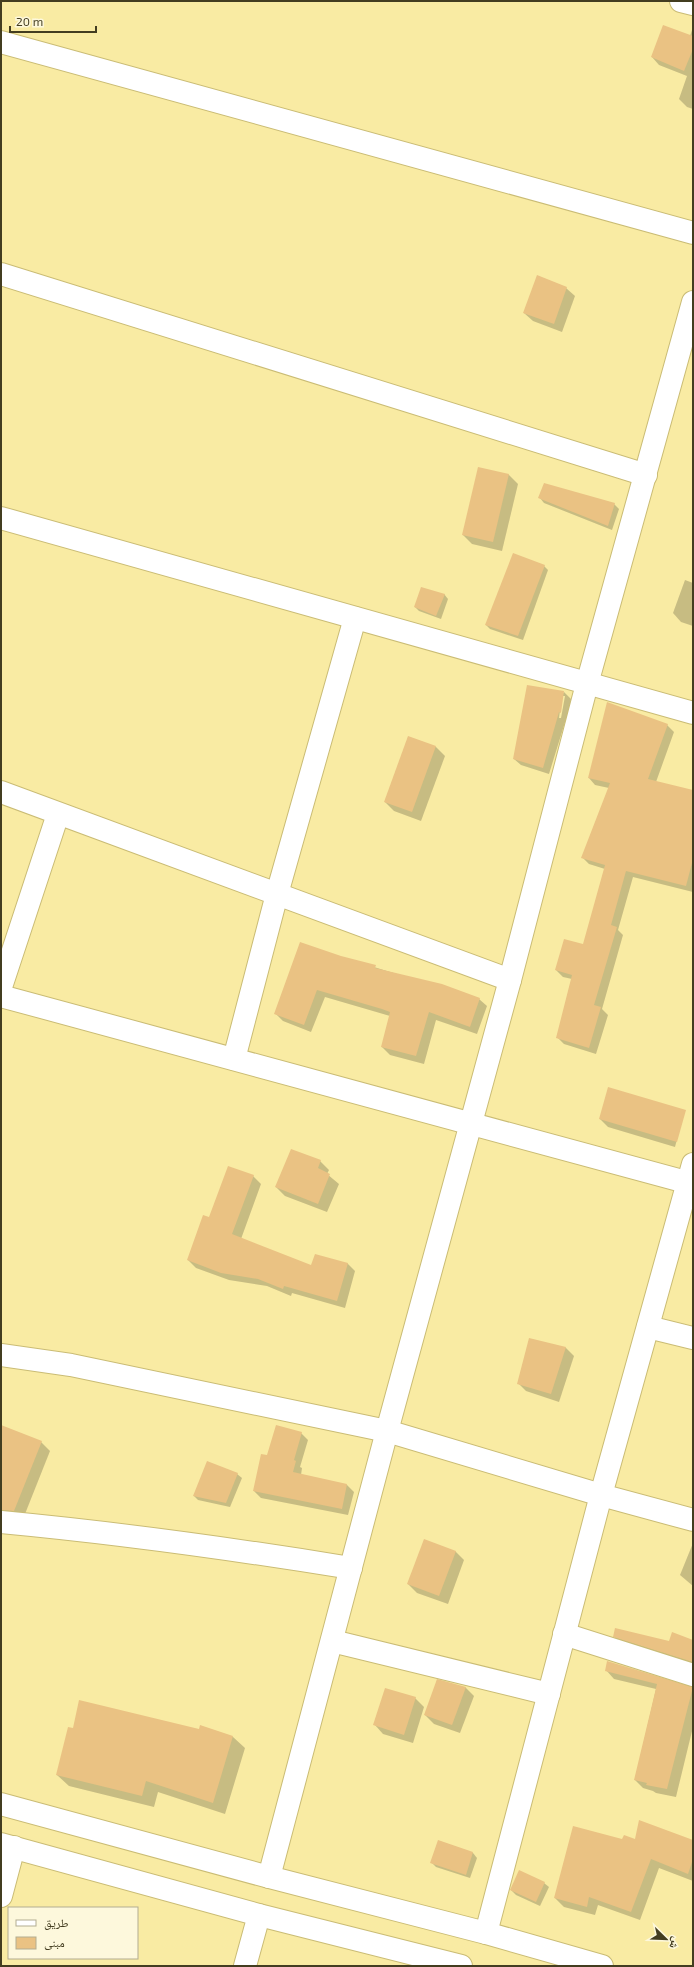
<svg xmlns="http://www.w3.org/2000/svg" width="694" height="1967" font-family="'Exo 2','Noto Naskh Arabic',sans-serif">
<style>
.shadow{fill:#0003;fill-rule:evenodd}
.building{fill:#eac283}
.lines{fill:none;stroke-linecap:round;stroke-linejoin:round}
.minor-casing{stroke:#cabc75;stroke-width:24}
.minor{stroke:#fff;stroke-width:22}
</style>
<rect width="100%" height="100%" fill="#f9eba3"/>
<!-- shadow -->
<g class="shadow">
<path d="M693,27V109L687,107L679,99L687,76L659,65L652,57L690,36Z"/>
<path d="M566,288L575,296L562,332L533,321L524,313Z"/>
<path d="M479,468L509,475L518,484L502,551L472,544L463,535Z"/>
<path d="M540,498L614,504L619,509L612,530L544,503Z"/>
<path d="M544,566L548,570L523,640L490,629L486,625Z"/>
<path d="M685,580L693,583V626L681,622L673,613Z"/>
<path d="M444,594L448,599L441,619L419,611L415,607Z"/>
<path d="M564,692L571,699L567,719H566L549,774L521,765L514,759ZM562,696H565L561,718H559Z"/>
<path d="M667,725L674,732L656,782L693,791V892L633,877L618,930L623,935L602,1009L608,1015L596,1054L564,1044L557,1037L572,979L563,977L556,970L584,945L605,869L589,864L583,858L609,788L595,785L589,778Z"/>
<path d="M409,737L436,747L445,756L421,821L394,811L385,802Z"/>
<path d="M341,957L479,999L487,1006L477,1034L436,1020L424,1064L390,1055L382,1047L390,1016L325,997L311,1032L283,1021L275,1013Z"/>
<path d="M683,1116L675,1147L608,1127L600,1119Z"/>
<path d="M320,1161L329,1170L327,1174L339,1184L327,1212L285,1196L276,1187Z"/>
<path d="M253,1176L261,1184L241,1239L312,1267L347,1263L355,1271L345,1308L292,1293L291,1296L267,1286L229,1280L196,1268L188,1260L209,1219Z"/>
<path d="M530,1339L566,1348L574,1356L559,1402L526,1391L518,1383Z"/>
<path d="M301,1433L308,1440L300,1467L302,1468L301,1475L347,1485L354,1492L348,1515L261,1498L254,1491L268,1456Z"/>
<path d="M1,1436L41,1442L50,1451L23,1519L1,1517Z"/>
<path d="M237,1474L242,1478L230,1507L198,1500L194,1496Z"/>
<path d="M693,1543V1586L680,1575Z"/>
<path d="M455,1551L464,1560L448,1604L417,1593L408,1584Z"/>
<path d="M614,1636L670,1643L693,1641V1668L623,1645Z"/>
<path d="M606,1670L693,1689V1727L676,1797L656,1793L653,1791L643,1788L635,1780L656,1689L614,1679Z"/>
<path d="M465,1687L474,1696L460,1733L434,1724L425,1715Z"/>
<path d="M415,1698L424,1707L413,1743L383,1734L375,1725Z"/>
<path d="M201,1727L233,1737L245,1748L225,1814L158,1792L154,1807L69,1786L57,1775L74,1729L200,1730Z"/>
<path d="M636,1840L693,1841V1881L659,1868L640,1920L598,1905L595,1915L564,1907L555,1898Z"/>
<path d="M439,1841L473,1853L477,1858L470,1878L436,1867L431,1862Z"/>
<path d="M544,1883L549,1887L540,1906L516,1895L511,1890Z"/>
</g>
<!-- building -->
<g class="building">
<path d="M663,25L693,36V49L684,71L651,57Z"/>
<path d="M537,275L567,287L554,324L523,313Z"/>
<path d="M478,467L509,474L493,542L462,535Z"/>
<path d="M544,483L615,503L608,526L538,498Z"/>
<path d="M513,553L545,565L518,636L485,625Z"/>
<path d="M421,587L445,594L436,616L414,607Z"/>
<path d="M527,685L564,691L561,713L559,712L543,768L513,759Z"/>
<path d="M607,702L668,724L648,779L693,790V859L686,886L626,871L611,925L617,927L594,1005L601,1007L589,1048L556,1038L572,975L555,970L564,939L583,944L605,865L581,858L610,783L588,778Z"/>
<path d="M408,736L436,746L412,812L384,802Z"/>
<path d="M300,942L341,956L376,965L375,968L442,984L480,998L470,1027L429,1012L416,1056L381,1047L390,1012L382,1009L317,990L304,1025L274,1014Z"/>
<path d="M608,1087L686,1110L677,1142L599,1119Z"/>
<path d="M291,1149L321,1160L318,1168L330,1174L318,1204L275,1187Z"/>
<path d="M228,1166L254,1175L232,1234L311,1265L315,1254L348,1263L337,1301L284,1286L283,1289L258,1279L221,1273L187,1260L203,1215L209,1217Z"/>
<path d="M529,1338L566,1347L551,1394L517,1384Z"/>
<path d="M1,1425L42,1441L14,1511L1,1510Z"/>
<path d="M276,1425L302,1432L294,1460L296,1461L293,1472L347,1484L342,1509L253,1491L261,1454L267,1455Z"/>
<path d="M207,1461L238,1473L226,1503L193,1496Z"/>
<path d="M424,1539L456,1551L439,1596L407,1584Z"/>
<path d="M615,1628L669,1641L672,1632L693,1640V1662L613,1637Z"/>
<path d="M607,1661L693,1687L667,1789L646,1785L647,1783L634,1780L657,1684L605,1671Z"/>
<path d="M437,1679L466,1687L452,1725L424,1715Z"/>
<path d="M385,1688L416,1697L404,1735L373,1725Z"/>
<path d="M79,1700L199,1729L200,1725L233,1736L213,1803L146,1781L142,1796L56,1775L68,1727L73,1728Z"/>
<path d="M639,1820L693,1840V1859L688,1874L651,1859L631,1912L589,1897L587,1907L554,1898L573,1826L622,1839L624,1835L635,1839Z"/>
<path d="M438,1840L473,1852L466,1875L430,1863Z"/>
<path d="M519,1870L545,1882L536,1902L510,1890Z"/>
</g>
<g class="lines">
<!-- minor casing -->
<g class="minor-casing">
<g id="minor">
<path d="M681,1L693,4"/>
<path d="M1,42L693,233"/>
<path d="M1,274L646,475"/>
<path d="M1,518L693,713"/>
<path d="M1,792L510,980"/>
<path d="M1,987L58,814"/>
<path d="M1,996L693,1184"/>
<path d="M234,1059L277,894L355,618"/>
<path d="M648,1327L693,1338"/>
<path d="M1,1355L71,1365L387,1431L601,1495L693,1520"/>
<path d="M1,1522C118,1533 234,1549 351,1568"/>
<path d="M564,1634L693,1675"/>
<path d="M332,1641L549,1694"/>
<path d="M1,1804L269,1877L486,1933L602,1966"/>
<path d="M1,1844L259,1915L461,1966"/>
<path d="M269,1877L387,1431L510,980L587,684L693,302"/>
<path d="M1,1896L14,1847"/>
<path d="M486,1933L601,1495L693,1164"/>
<path d="M245,1966L259,1915"/>
</g>
</g>
<!-- minor -->
<use href="#minor" class="minor"/>
</g>
<!-- border -->
<rect width="694" height="1967" fill="none" stroke="#433d20" stroke-width="4"/>
<!-- legend -->
<rect x="8" y="1907" width="130" height="52" fill="#fdf8dc" stroke="#b3ad91"/>
<rect x="16" y="1920" width="20" height="6" fill="#ffffff" stroke="#b3ad91"/>
<text x="44" y="1927" font-size="12" fill="#433d20">طريق</text>
<rect x="16" y="1937" width="20" height="12" fill="#eac283" stroke="#b3ad91"/>
<text x="44" y="1947" font-size="12" fill="#433d20">مبنى</text>
<!-- north arrow -->
<g transform="translate(666 1939) rotate(113)" stroke="#fdf8dc" stroke-width="3" paint-order="stroke">
<path d="M0-3L7 15L0 10L-7 15Z" fill="#433d20"/>
<text y="-6" font-size="11" font-weight="bold" text-anchor="middle" fill="#433d20">ش</text>
</g>
<!-- scale -->
<path d="M10 26v6h86v-6" fill="none" stroke="#433d20" stroke-width="2"/>
<text x="16" y="26" font-size="12" fill="#433d20" stroke="#fdf8dc" stroke-width="3" paint-order="stroke">20 m</text>
</svg>
